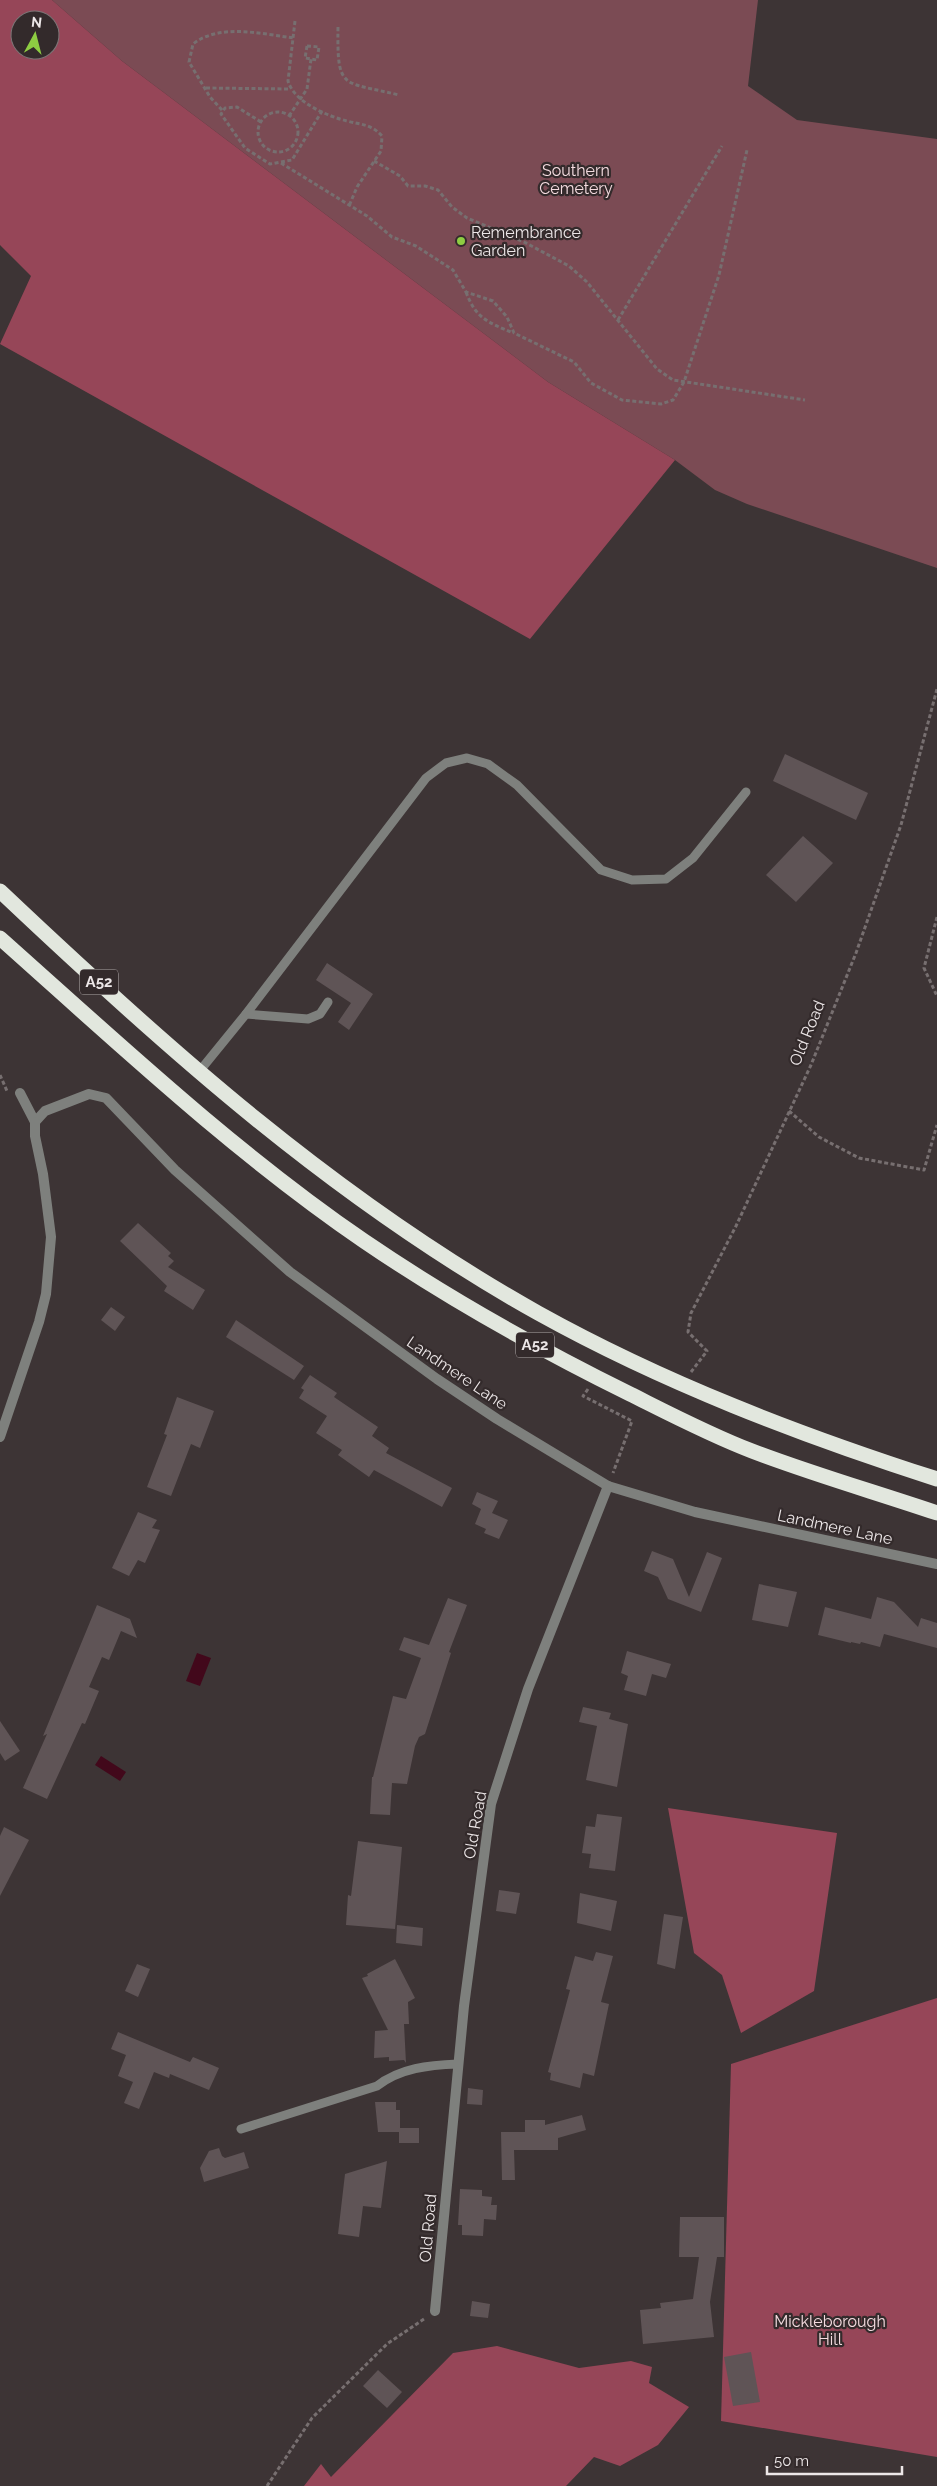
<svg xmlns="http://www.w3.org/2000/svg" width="937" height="2486" font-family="Raleway,sans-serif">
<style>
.green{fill:#7b4b54}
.forest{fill:#964658;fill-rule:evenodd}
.water{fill:#42081b}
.building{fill:#5f5456}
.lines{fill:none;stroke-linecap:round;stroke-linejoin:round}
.path{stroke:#776f70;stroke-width:3;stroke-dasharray:4 2.5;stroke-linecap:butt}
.lane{stroke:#7e807d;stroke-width:9}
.street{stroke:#7e807d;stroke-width:10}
.highway{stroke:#e2e7de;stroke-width:15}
.poi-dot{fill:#8ecd42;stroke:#332a2b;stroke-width:2}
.labels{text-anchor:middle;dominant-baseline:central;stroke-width:4.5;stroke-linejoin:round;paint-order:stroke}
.shield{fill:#332a2b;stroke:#b5aeaf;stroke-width:1}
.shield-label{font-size:15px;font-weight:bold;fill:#ede7e8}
.park-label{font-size:16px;fill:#f5dce0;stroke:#332a2b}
.poi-label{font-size:16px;fill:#ede7e8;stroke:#332a2b;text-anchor:start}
.street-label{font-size:16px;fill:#ede7e8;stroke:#332a2b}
</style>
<rect width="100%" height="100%" fill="#3d3435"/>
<!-- green -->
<path class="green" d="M52,0H758L748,86L797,120L937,139V568L747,504L715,490L675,460L548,382L122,61Z"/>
<!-- forest -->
<g class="forest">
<path d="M0,0H52L122,61L548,382L675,460L530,639L0,344L31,276L0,245ZM20,20H50V50H20Z"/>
<path d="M668,1808L837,1833L814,1991L741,2033L722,1975L694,1953Z"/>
<path d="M937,1998V2457L721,2421L731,2064Z"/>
<path d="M497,2346L579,2368L631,2361L652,2367L649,2383L689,2407L658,2445L620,2466L594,2457L566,2486H304L321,2464L331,2477L453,2353Z"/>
</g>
<!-- water -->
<g class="water">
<path d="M197,1653L211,1658L200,1686L186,1681Z"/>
<path d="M101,1756L126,1772L120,1781L95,1765Z"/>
</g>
<!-- building -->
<g class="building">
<path d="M785,754L868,793L856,820L773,781Z"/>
<path d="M803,836L833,863L796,902L766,875Z"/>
<path d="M327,963L373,994L349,1030L338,1022L351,1003L316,980Z"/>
<path d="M138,1223L171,1253L168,1256L174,1261L168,1267L205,1290L193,1310L164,1291L167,1286L120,1241Z"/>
<path d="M111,1307L125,1317L115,1331L101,1320Z"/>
<path d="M236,1320L304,1366L294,1380L226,1337Z"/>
<path d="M310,1375L337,1393L334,1397L378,1427L372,1436L389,1448L386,1453L452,1488L442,1507L374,1470L369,1477L338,1455L342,1450L316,1433L327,1416L299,1398L304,1390L301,1388Z"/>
<path d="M177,1397L214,1411L200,1448L191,1444L171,1496L147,1487L167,1435L164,1434Z"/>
<path d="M477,1492L498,1501L492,1513L508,1520L499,1539L484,1533L486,1529L475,1524L481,1509L472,1504Z"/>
<path d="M138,1512L157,1520L152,1528L160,1530L145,1563L138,1560L129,1576L112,1568Z"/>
<path d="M652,1551L673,1559L689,1597L707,1552L722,1558L701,1612L668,1599L658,1577L644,1571Z"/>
<path d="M759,1584L797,1592L788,1627L752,1620Z"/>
<path d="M877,1597L894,1602L918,1627L921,1618L937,1623V1648L884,1634L880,1647L861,1642L860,1644L851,1642V1643L818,1635L825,1607L871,1619Z"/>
<path d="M448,1598L467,1605L449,1652L451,1653L425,1734L419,1737L415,1746L407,1784L392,1783L390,1815L370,1814L372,1777H373L393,1696L406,1699L421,1658L399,1650L404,1637L429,1645Z"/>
<path d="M97,1605L130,1619L137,1638L121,1631L109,1660L102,1657L89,1687L99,1691L85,1724L82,1723L47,1799L23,1788L47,1734L43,1736Z"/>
<path d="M627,1651L671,1664L666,1678L652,1674L646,1696L624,1690L628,1676L621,1673Z"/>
<path d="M583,1707L611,1713L609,1719L628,1724L617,1787L586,1780L597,1726L579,1722Z"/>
<path d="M0,1721L20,1751L5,1761L0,1753Z"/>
<path d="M597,1814L622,1817L615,1871L589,1868L591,1854L582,1853L586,1826L595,1827Z"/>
<path d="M4,1827L29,1840L0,1896V1836Z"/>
<path d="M358,1841L402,1847L395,1929L346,1925L348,1895L351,1896Z"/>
<path d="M499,1890L520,1893L516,1914L496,1911Z"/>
<path d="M580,1893L617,1901L611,1931L577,1923Z"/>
<path d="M664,1914L683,1917L675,1969L657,1964Z"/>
<path d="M397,1925L423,1928L422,1946L396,1943Z"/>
<path d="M596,1952L613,1956L601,2002L609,2004L594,2076L583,2073L580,2088L550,2080L551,2073L548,2072L570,1990L566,1989L575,1956L593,1961Z"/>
<path d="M395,1959L415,1998L408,2002L409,2024H404L406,2063L404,2060L389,2061V2057L374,2058L375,2031L388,2030L362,1978L368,1976L367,1974Z"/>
<path d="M137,1964L150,1969L138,1997L125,1991Z"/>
<path d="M118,2032L190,2062L193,2057L219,2068L209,2090L170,2074L169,2078L154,2072L139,2109L124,2103L133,2082L118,2076L126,2055L111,2049Z"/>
<path d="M468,2088L483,2090L482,2105L467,2104Z"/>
<path d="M375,2102H396V2110H400V2128H419V2143H399V2132H378Z"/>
<path d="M582,2115L586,2130L558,2138V2150H514L515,2180H502L501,2132H525V2120H545V2125Z"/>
<path d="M219,2148L222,2156L225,2158L244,2152L249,2168L204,2182L200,2168L209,2151Z"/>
<path d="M387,2161L381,2208L363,2206L359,2237L338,2234L345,2174Z"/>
<path d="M460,2189L482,2190V2196L492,2197L491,2205H497L496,2220L484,2219L483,2236L462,2235V2225H458Z"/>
<path d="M680,2217H724V2257H717L710,2302L714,2337L643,2344L640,2310L661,2308L660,2303L693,2299L699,2257H679Z"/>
<path d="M472,2301L490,2304L488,2318L470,2316Z"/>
<path d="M751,2352L760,2402L733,2406L724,2357Z"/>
<path d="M378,2370L402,2392L387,2408L363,2386Z"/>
</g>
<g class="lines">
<!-- path -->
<g class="path">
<path d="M295,21L288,81C294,102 327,116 347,121C362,125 371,124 382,136L381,151L357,187L349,206"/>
<path d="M338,27C337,91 342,81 399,95"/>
<path d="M307,46L319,47L317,60L305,58Z"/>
<path d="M206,88L290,89"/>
<path d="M222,110L210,97L189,62L193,44C220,23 262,34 294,38"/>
<circle cx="278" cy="132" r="20"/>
<path d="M289,116L307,89L311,59"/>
<path d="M261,122L237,107L225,108L221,114L245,148L270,164L292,160L322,111"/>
<path d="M374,161L400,176L408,186H425L438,190L452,207L467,218L524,242L569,266L587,282L657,369L673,380L805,400"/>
<path d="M281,163L367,216L392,237L416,246L453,270L466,292L493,301L507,317L514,333L574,362L591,383L622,400L661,404L673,400L684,382L719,275L747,150"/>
<path d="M466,292C476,319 488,322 513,333"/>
<path d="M618,320L722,146"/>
<path d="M937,917L924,968L937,996"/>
<path d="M0,1075L7,1091"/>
<path d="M789,1111L819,1137L859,1158L924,1170L937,1125"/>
<path d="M691,1372L707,1351L688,1332L691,1313L736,1226L811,1065L856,953L901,825L937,689"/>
<path d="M588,1389L583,1396L632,1421L613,1473"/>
<path d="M267,2486L312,2418L387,2344L424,2319"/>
</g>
<!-- lane -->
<g class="lane">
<path d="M246,1014L426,778L446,763L467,758L488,764L517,785L601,870L632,880L666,879L693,858L746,792"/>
<path d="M198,1073L246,1014L308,1019L320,1014L328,1002"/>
<path d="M241,2129L377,2086C400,2068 429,2065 458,2064"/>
</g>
<!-- street -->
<g class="street">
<path d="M20,1093L35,1122L45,1111L89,1094L106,1098L175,1170L290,1272L437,1379L497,1419L608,1486L695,1512L937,1564"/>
<path d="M0,1437L39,1322L46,1294L51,1237L43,1174L35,1136V1122"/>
<path d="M435,2311L464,2006L491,1804L528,1689L608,1486"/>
</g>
<!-- highway -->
<g class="highway">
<path d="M0,891C167,1049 336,1200 538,1313C664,1383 800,1435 937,1479"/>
<path d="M0,938C118,1043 234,1152 364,1241C449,1299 539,1349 630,1394C670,1414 710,1435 752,1451C812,1474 875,1492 937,1513"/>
</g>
</g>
<!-- markers -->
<circle class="poi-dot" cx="461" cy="241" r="5"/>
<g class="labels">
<!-- shield labels -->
<g class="shield">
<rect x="80" y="969.5" width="38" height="25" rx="4"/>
<rect x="516" y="1332.5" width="38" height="25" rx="4"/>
</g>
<g class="shield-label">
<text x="99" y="982">A52</text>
<text x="535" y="1345">A52</text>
</g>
<!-- park labels -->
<g class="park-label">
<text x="576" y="170">Southern<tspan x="576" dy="18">Cemetery</tspan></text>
<text x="830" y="2321">Mickleborough<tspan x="830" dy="18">Hill</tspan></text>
</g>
<!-- poi labels -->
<g class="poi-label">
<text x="471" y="232">Remembrance<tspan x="471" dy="18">Garden</tspan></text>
</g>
<!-- street labels -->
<g class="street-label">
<text transform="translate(807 1033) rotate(-68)">Old Road</text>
<text transform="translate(457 1373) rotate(34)">Landmere Lane</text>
<text transform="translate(835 1527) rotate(12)">Landmere Lane</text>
<text transform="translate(475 1825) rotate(-80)">Old Road</text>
<text transform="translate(428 2228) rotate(-85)">Old Road</text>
</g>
</g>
<!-- north arrow -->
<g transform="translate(35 35) rotate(7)"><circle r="24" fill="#332a2b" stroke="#7d7677"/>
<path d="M0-4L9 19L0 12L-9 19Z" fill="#8ecd42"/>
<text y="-8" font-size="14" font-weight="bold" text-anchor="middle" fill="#ede7e8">N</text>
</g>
<!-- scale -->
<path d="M767 2466v8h135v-8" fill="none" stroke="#ede7e8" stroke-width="2.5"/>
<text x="774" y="2466" font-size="15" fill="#ede7e8" stroke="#332a2b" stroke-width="4" paint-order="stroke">50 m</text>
</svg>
